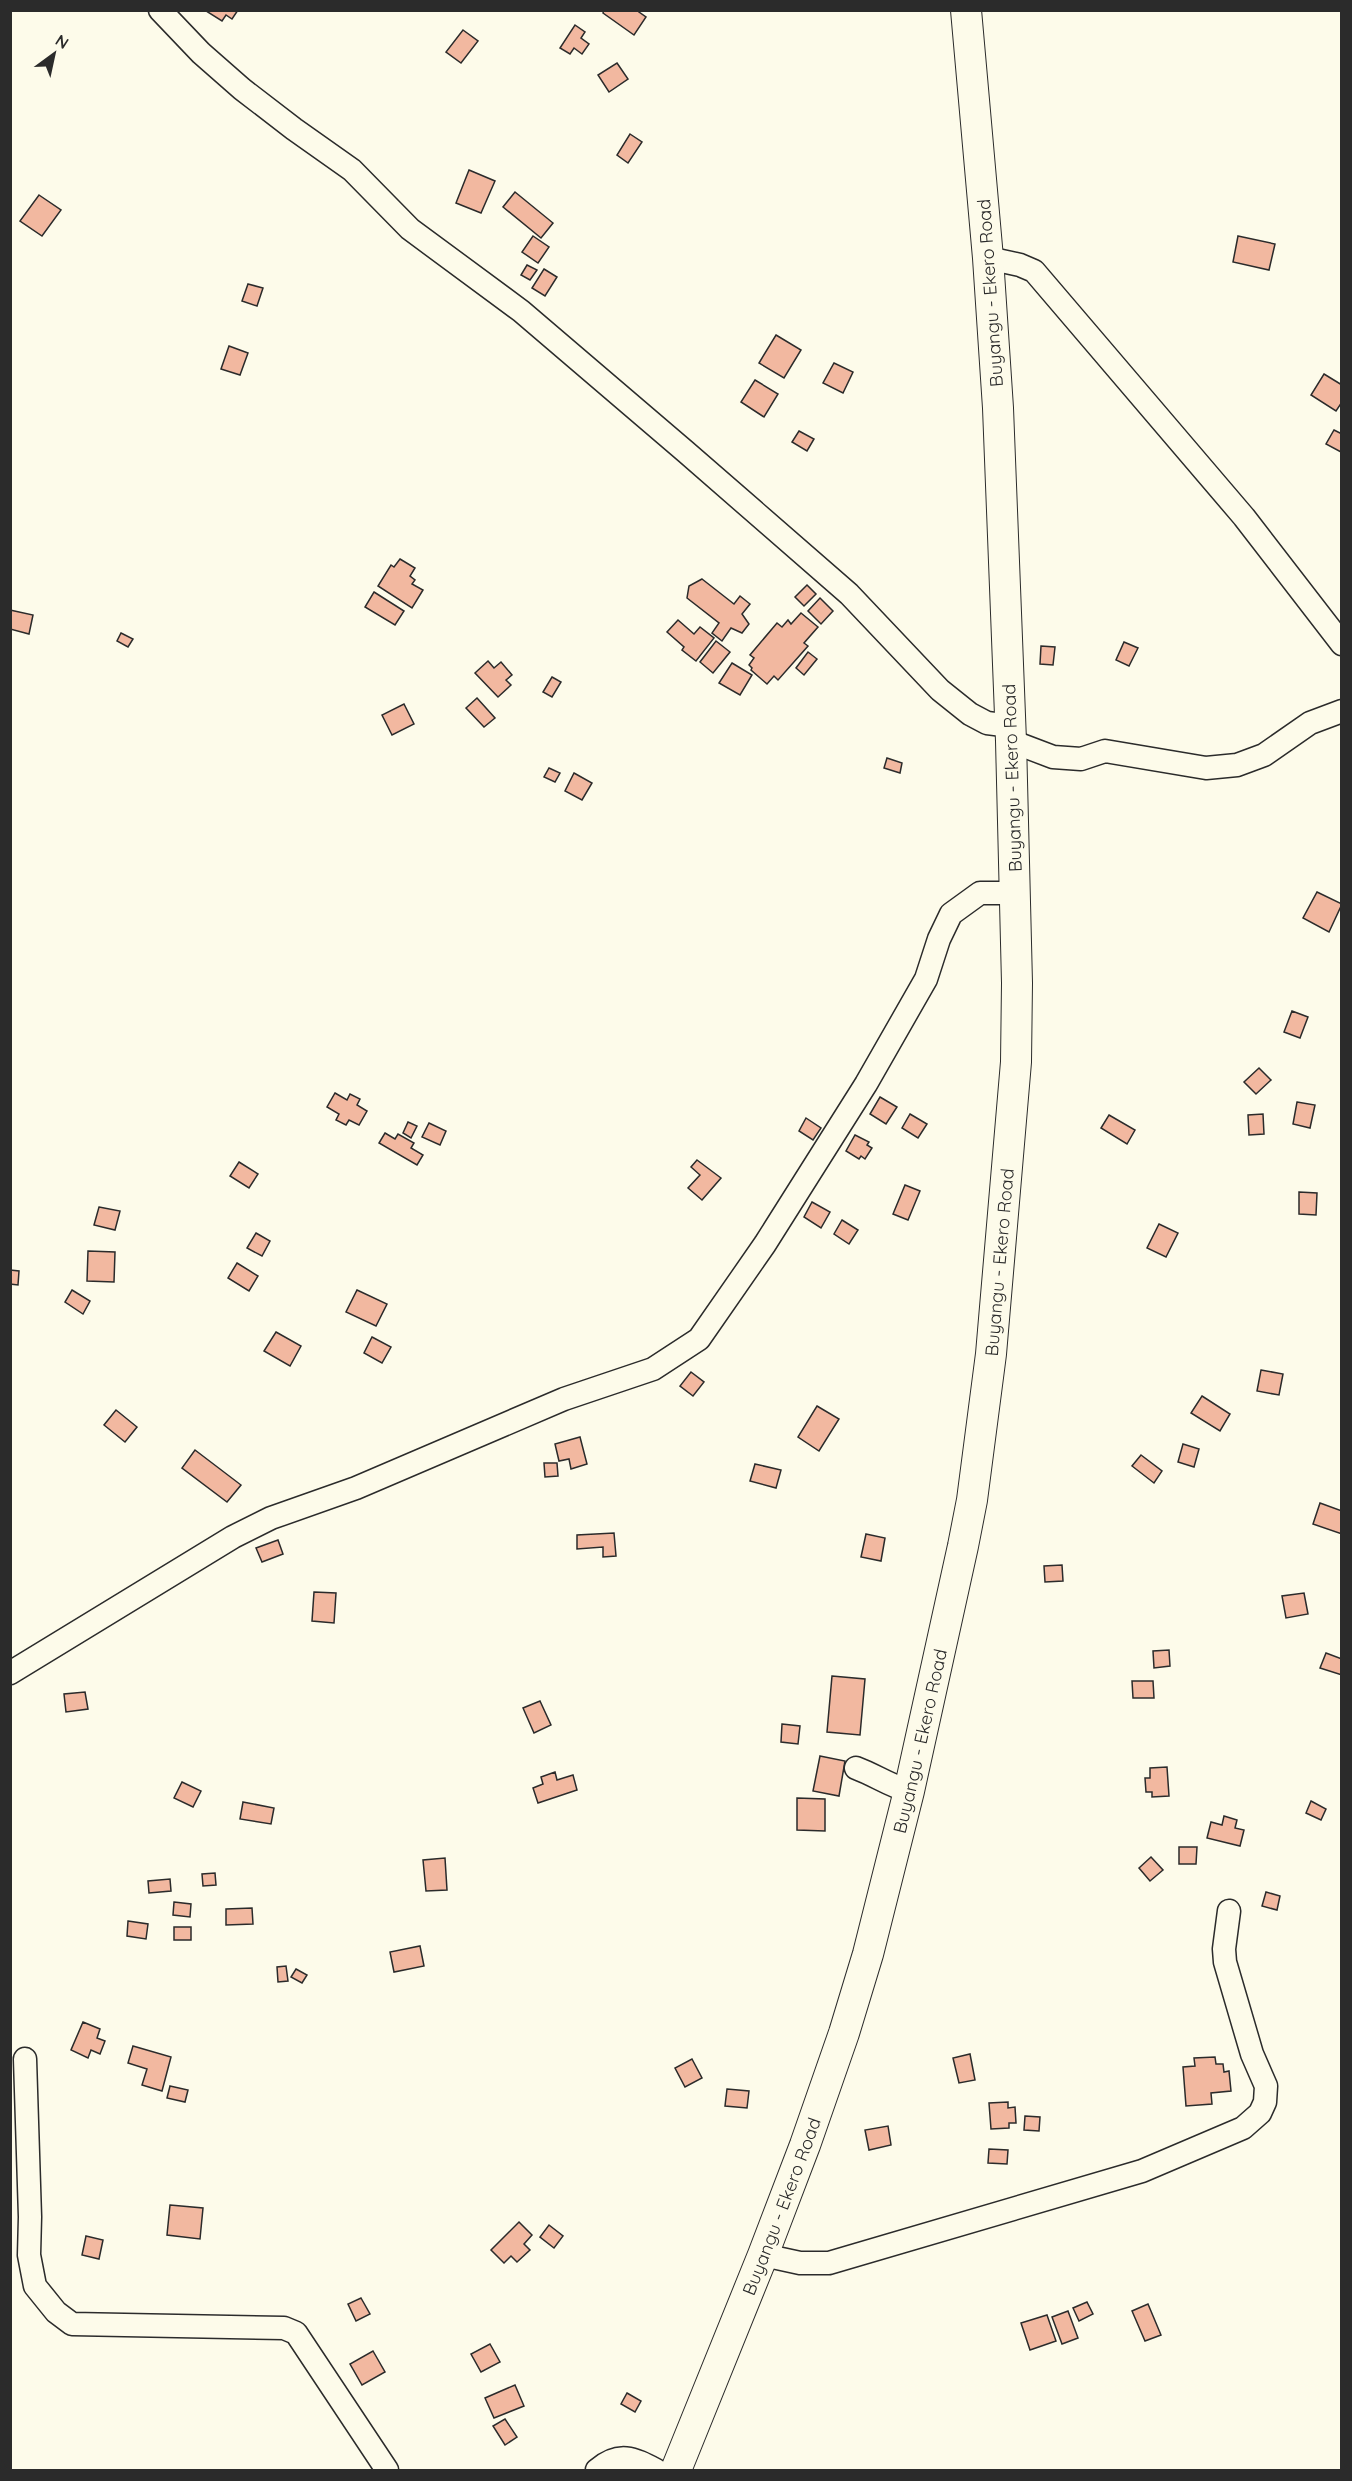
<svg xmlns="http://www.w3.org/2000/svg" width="1352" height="2481" font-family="Quicksand,sans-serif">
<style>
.building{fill:#f2b8a0;stroke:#2b2b2b;stroke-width:1.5}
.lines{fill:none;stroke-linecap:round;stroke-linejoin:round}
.minor-casing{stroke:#2b2b2b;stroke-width:25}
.major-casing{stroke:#2b2b2b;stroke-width:32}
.minor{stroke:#fdfbea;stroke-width:22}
.major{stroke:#fdfbea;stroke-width:30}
.labels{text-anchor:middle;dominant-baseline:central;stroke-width:4.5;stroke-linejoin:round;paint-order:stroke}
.street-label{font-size:18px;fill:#2b2b2b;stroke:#fdfbea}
</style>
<rect width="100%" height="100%" fill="#fdfbea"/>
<!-- building -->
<g class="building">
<path d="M238,10L232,19L226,15L222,21L206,11Z"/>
<path d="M604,10H636L646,17L634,35L603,13Z"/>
<path d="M575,25L585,32L581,38L589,44L582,54L574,48L570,54L560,48Z"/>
<path d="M463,30L478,41L461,63L446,52Z"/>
<path d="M617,63L628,79L609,92L598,75Z"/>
<path d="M630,134L642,142L628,163L617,155Z"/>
<path d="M469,170L495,181L481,213L456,203Z"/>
<path d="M515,192L553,223L541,238L503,207Z"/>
<path d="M39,195L61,210L42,236L20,221Z"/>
<path d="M533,236L549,247L538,263L522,252Z"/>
<path d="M1238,236L1275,244L1269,270L1233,262Z"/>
<path d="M527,265L537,270L530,280L521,275Z"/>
<path d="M544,269L557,277L545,296L532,288Z"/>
<path d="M248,284L263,288L257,306L242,301Z"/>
<path d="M776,335L801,350L784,378L759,363Z"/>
<path d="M229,346L248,353L240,375L221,369Z"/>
<path d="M834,363L853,372L843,393L823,383Z"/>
<path d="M1324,374L1342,385V402L1336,411L1311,395Z"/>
<path d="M755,380L778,394L764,417L741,402Z"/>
<path d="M1334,430L1342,434L1341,452L1326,444Z"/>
<path d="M799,431L814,439L807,451L792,442Z"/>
<path d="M400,559L415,568L410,576L415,580L412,584L423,590L412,608L378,586L391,565L394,567Z"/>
<path d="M702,579L734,604L740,596L750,604L742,614L749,624L742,633L731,628L722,641L712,633L719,623L687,598L689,586Z"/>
<path d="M807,585L816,594L804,606L795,597Z"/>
<path d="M374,592L404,611L395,625L365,607Z"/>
<path d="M820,598L833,611L821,624L808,611Z"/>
<path d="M10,610L33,615L29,634L10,629Z"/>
<path d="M801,613L818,627L804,643L808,646L778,680L774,676L767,684L751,670L752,668L749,665L754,658L750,655L777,623L782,627L788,620L791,624Z"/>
<path d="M678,620L694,634L700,627L714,638L696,661L682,650L684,647L667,632Z"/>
<path d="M121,633L133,639L128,647L117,641Z"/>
<path d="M716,641L730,652L713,673L700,662Z"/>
<path d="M1124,642L1138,648L1129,666L1116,660Z"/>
<path d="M1041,646L1055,647L1053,665L1040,664Z"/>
<path d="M808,652L817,659L804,675L796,668Z"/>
<path d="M488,661L494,668L501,662L512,675L506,680L511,685L498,697L475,673Z"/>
<path d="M732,663L752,675L740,695L719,683Z"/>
<path d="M552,677L561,682L552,697L543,692Z"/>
<path d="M477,698L495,718L484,727L466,708Z"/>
<path d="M404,704L414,724L392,735L382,715Z"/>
<path d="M887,758L902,763L900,773L884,768Z"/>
<path d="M549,768L560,773L555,782L544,777Z"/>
<path d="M574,773L592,783L582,800L565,791Z"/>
<path d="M1317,892L1342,904L1329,932L1303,918Z"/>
<path d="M1292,1011L1308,1017L1300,1038L1284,1032Z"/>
<path d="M1259,1068L1271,1080L1256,1094L1244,1082Z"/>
<path d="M335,1093L347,1100L350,1094L360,1099L357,1105L367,1111L359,1125L349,1120L346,1125L336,1120L339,1114L327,1107Z"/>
<path d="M880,1097L897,1107L886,1124L870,1114Z"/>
<path d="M1297,1102L1315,1105L1310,1128L1293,1124Z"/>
<path d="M910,1114L927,1124L918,1138L902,1128Z"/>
<path d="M1263,1114L1264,1134L1249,1135L1248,1115Z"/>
<path d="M1109,1115L1135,1130L1127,1144L1101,1128Z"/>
<path d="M806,1118L821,1128L813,1140L799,1131Z"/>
<path d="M408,1122L417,1126L411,1138L403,1133Z"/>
<path d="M429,1123L446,1131L440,1145L422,1137Z"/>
<path d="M385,1133L395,1139L398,1134L414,1143L411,1148L423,1155L417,1165L379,1143Z"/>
<path d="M855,1135L869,1142L867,1145L872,1148L865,1159L861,1156L859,1159L846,1151Z"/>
<path d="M697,1160L721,1178L702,1200L688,1188L700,1175L691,1167Z"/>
<path d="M239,1162L258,1174L249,1188L230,1176Z"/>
<path d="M905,1185L920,1191L908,1220L893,1214Z"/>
<path d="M1299,1192L1317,1193L1316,1215L1299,1214Z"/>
<path d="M812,1202L830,1212L821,1228L804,1217Z"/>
<path d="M99,1207L120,1211L115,1230L94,1225Z"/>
<path d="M842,1220L858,1230L849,1244L834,1234Z"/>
<path d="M1159,1224L1178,1233L1166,1257L1147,1248Z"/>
<path d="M256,1233L270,1241L262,1256L247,1248Z"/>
<path d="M88,1251L115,1252L114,1282L87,1281Z"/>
<path d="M237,1263L258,1276L249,1291L228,1278Z"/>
<path d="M10,1270L19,1271L18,1285L10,1284Z"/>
<path d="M72,1290L90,1301L83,1314L65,1302Z"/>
<path d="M357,1290L387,1304L376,1326L346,1312Z"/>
<path d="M276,1332L301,1346L290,1366L264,1351Z"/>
<path d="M372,1337L391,1347L382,1363L364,1353Z"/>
<path d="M1261,1370L1283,1374L1279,1395L1257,1391Z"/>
<path d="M691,1372L704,1382L693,1396L680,1386Z"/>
<path d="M1202,1396L1230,1414L1220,1431L1191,1413Z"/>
<path d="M817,1406L839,1419L819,1451L798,1437Z"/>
<path d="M116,1410L137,1427L125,1442L104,1425Z"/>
<path d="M580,1437L587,1464L571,1469L569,1459L559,1461L555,1444Z"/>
<path d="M1183,1444L1199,1449L1194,1467L1178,1462Z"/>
<path d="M195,1450L241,1485L227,1502L182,1468Z"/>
<path d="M1141,1455L1162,1471L1154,1483L1132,1466Z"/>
<path d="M544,1463H557L558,1476L545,1477Z"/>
<path d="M755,1464L781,1470L776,1488L750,1481Z"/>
<path d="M1320,1503L1342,1511V1534L1313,1524Z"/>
<path d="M614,1533L616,1556L603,1557V1547L577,1549V1535Z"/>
<path d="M866,1534L885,1538L881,1561L861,1557Z"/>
<path d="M278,1540L283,1554L262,1562L256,1548Z"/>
<path d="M1062,1565L1063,1581L1045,1582L1044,1566Z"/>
<path d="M314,1592L336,1593L334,1623L312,1621Z"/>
<path d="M1304,1593L1308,1614L1286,1618L1282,1596Z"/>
<path d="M1169,1650L1170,1666L1154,1668L1153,1651Z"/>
<path d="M1326,1653L1342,1659V1675L1320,1668Z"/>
<path d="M832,1676L865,1679L860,1735L827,1732Z"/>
<path d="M1132,1681H1153L1154,1698H1133Z"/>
<path d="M85,1692L88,1709L66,1712L64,1694Z"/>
<path d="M540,1701L551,1725L534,1733L523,1708Z"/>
<path d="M782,1724L800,1726L798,1744L781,1742Z"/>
<path d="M820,1756L845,1761L839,1796L813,1791Z"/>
<path d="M1167,1767L1169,1796L1152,1797V1792H1146L1145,1778H1150V1768Z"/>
<path d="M555,1772L557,1780L573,1775L577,1790L538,1803L533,1788L543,1784L541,1777Z"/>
<path d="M182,1782L201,1791L193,1807L174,1798Z"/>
<path d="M797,1798L825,1799V1831L797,1830Z"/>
<path d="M1311,1801L1326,1809L1321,1820L1306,1813Z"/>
<path d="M243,1802L274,1808L271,1824L240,1819Z"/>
<path d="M1224,1816L1237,1820L1235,1828L1244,1830L1240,1846L1207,1838L1211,1822L1222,1825Z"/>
<path d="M1179,1847H1197L1196,1864H1179Z"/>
<path d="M1151,1857L1163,1870L1150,1881L1139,1868Z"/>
<path d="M445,1858L447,1890L426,1891L423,1860Z"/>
<path d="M215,1873L216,1885L203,1886L202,1874Z"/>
<path d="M170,1879L171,1891L149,1893L148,1881Z"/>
<path d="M1266,1892L1280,1896L1277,1910L1262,1906Z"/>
<path d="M174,1902L191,1904L190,1917L173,1915Z"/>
<path d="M252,1908L253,1924L226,1925V1909Z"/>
<path d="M128,1921L148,1924L146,1939L127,1936Z"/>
<rect x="174" y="1927" width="17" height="13"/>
<path d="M420,1946L424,1966L394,1972L390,1952Z"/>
<path d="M286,1966L288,1981L278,1982L277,1967Z"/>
<path d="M296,1969L307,1975L302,1983L291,1977Z"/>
<path d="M83,2022L100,2029L97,2038L105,2041L100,2054L91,2050L88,2058L71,2050Z"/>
<path d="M133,2046L171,2057L162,2091L142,2085L147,2069L128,2063Z"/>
<path d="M970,2054L975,2080L959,2083L953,2058Z"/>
<path d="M1215,2057L1216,2064H1223L1224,2072L1229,2071L1231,2091L1211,2093L1212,2104L1186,2106L1183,2067L1195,2066L1194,2058Z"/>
<path d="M692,2059L702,2078L685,2087L675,2068Z"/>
<path d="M170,2086L188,2090L185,2102L167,2098Z"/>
<path d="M727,2089L749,2091L747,2108L725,2106Z"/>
<path d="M1008,2102V2108L1015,2107L1016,2123H1009V2128L991,2129L989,2103Z"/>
<path d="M1025,2116L1040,2117L1039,2131L1024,2130Z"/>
<path d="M888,2126L891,2145L869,2150L865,2130Z"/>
<path d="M989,2149L1008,2150L1007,2164L988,2163Z"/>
<path d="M170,2205L203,2208L200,2239L167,2235Z"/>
<path d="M519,2222L532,2235L524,2244L530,2250L517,2262L511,2256L504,2263L491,2250Z"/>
<path d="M549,2225L563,2236L554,2248L540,2237Z"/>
<path d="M86,2236L103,2240L99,2259L82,2255Z"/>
<path d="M361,2298L370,2314L356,2321L348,2304Z"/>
<path d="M1087,2302L1093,2314L1079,2321L1073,2308Z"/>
<path d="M1148,2304L1161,2335L1145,2341L1132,2311Z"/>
<path d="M1068,2311L1078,2338L1062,2344L1052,2317Z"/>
<path d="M1047,2315L1056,2341L1030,2350L1021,2323Z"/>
<path d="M490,2344L500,2362L481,2372L471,2354Z"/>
<path d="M373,2351L385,2372L362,2385L350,2364Z"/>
<path d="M515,2385L524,2406L494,2418L485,2398Z"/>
<path d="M627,2393L641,2401L635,2412L621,2404Z"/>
<path d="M505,2419L517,2437L505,2445L493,2426Z"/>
</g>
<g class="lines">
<!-- minor casing -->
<g class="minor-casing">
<g id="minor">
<path d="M160,10L201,53L242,89L294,129L352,170L410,229L521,311L686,452L849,594L940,690L970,714L987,723L1011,726"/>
<path d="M988,258L1020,265L1034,271L1244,517L1342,644"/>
<path d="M1011,741L1053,757L1081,759L1105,751L1206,768L1237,765L1264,755L1310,723L1342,711"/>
<path d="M10,1673L233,1537L271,1518L356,1488L564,1399L653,1369L699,1339L765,1244L866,1084L926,979L939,939L951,914L980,893H1015"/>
<path d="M856,1768C875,1775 890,1786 909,1791"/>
<path d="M25,2059L30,2217L29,2255L35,2286L56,2312L72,2324L284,2328L296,2333L387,2470"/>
<path d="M763,2255L800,2263H829L1142,2171L1243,2128L1260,2113L1265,2102L1266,2086L1252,2054L1225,1962L1224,1949L1229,1911"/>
<path d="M597,2470C619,2451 633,2458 656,2470"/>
</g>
</g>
<!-- major casing -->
<g class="major-casing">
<g id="major">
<path id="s1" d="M676,2470L763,2255L805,2145L844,2033L868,1954L909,1791L963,1546L972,1500L991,1354L1016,1062L1017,983L1011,741L998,408L988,258L966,10"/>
</g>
</g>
<!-- minor -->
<use href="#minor" class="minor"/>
<!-- major -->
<use href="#major" class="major"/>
</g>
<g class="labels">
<!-- street labels -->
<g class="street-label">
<text transform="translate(990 293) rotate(-94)">Buyangu - Ekero Road</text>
<text transform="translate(1012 778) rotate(-92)">Buyangu - Ekero Road</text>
<text stroke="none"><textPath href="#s1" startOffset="1256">Buyangu - Ekero Road</textPath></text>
<text stroke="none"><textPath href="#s1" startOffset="770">Buyangu - Ekero Road</textPath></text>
<text stroke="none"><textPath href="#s1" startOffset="284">Buyangu - Ekero Road</textPath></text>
</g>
</g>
<!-- border -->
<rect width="1352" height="2481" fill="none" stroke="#2b2b2b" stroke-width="24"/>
<!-- north arrow -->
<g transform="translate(54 54) rotate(33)" stroke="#fdfbea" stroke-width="4.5" paint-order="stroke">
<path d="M0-4.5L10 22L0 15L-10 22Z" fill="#2b2b2b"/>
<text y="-9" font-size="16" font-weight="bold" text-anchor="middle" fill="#2b2b2b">N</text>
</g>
</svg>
